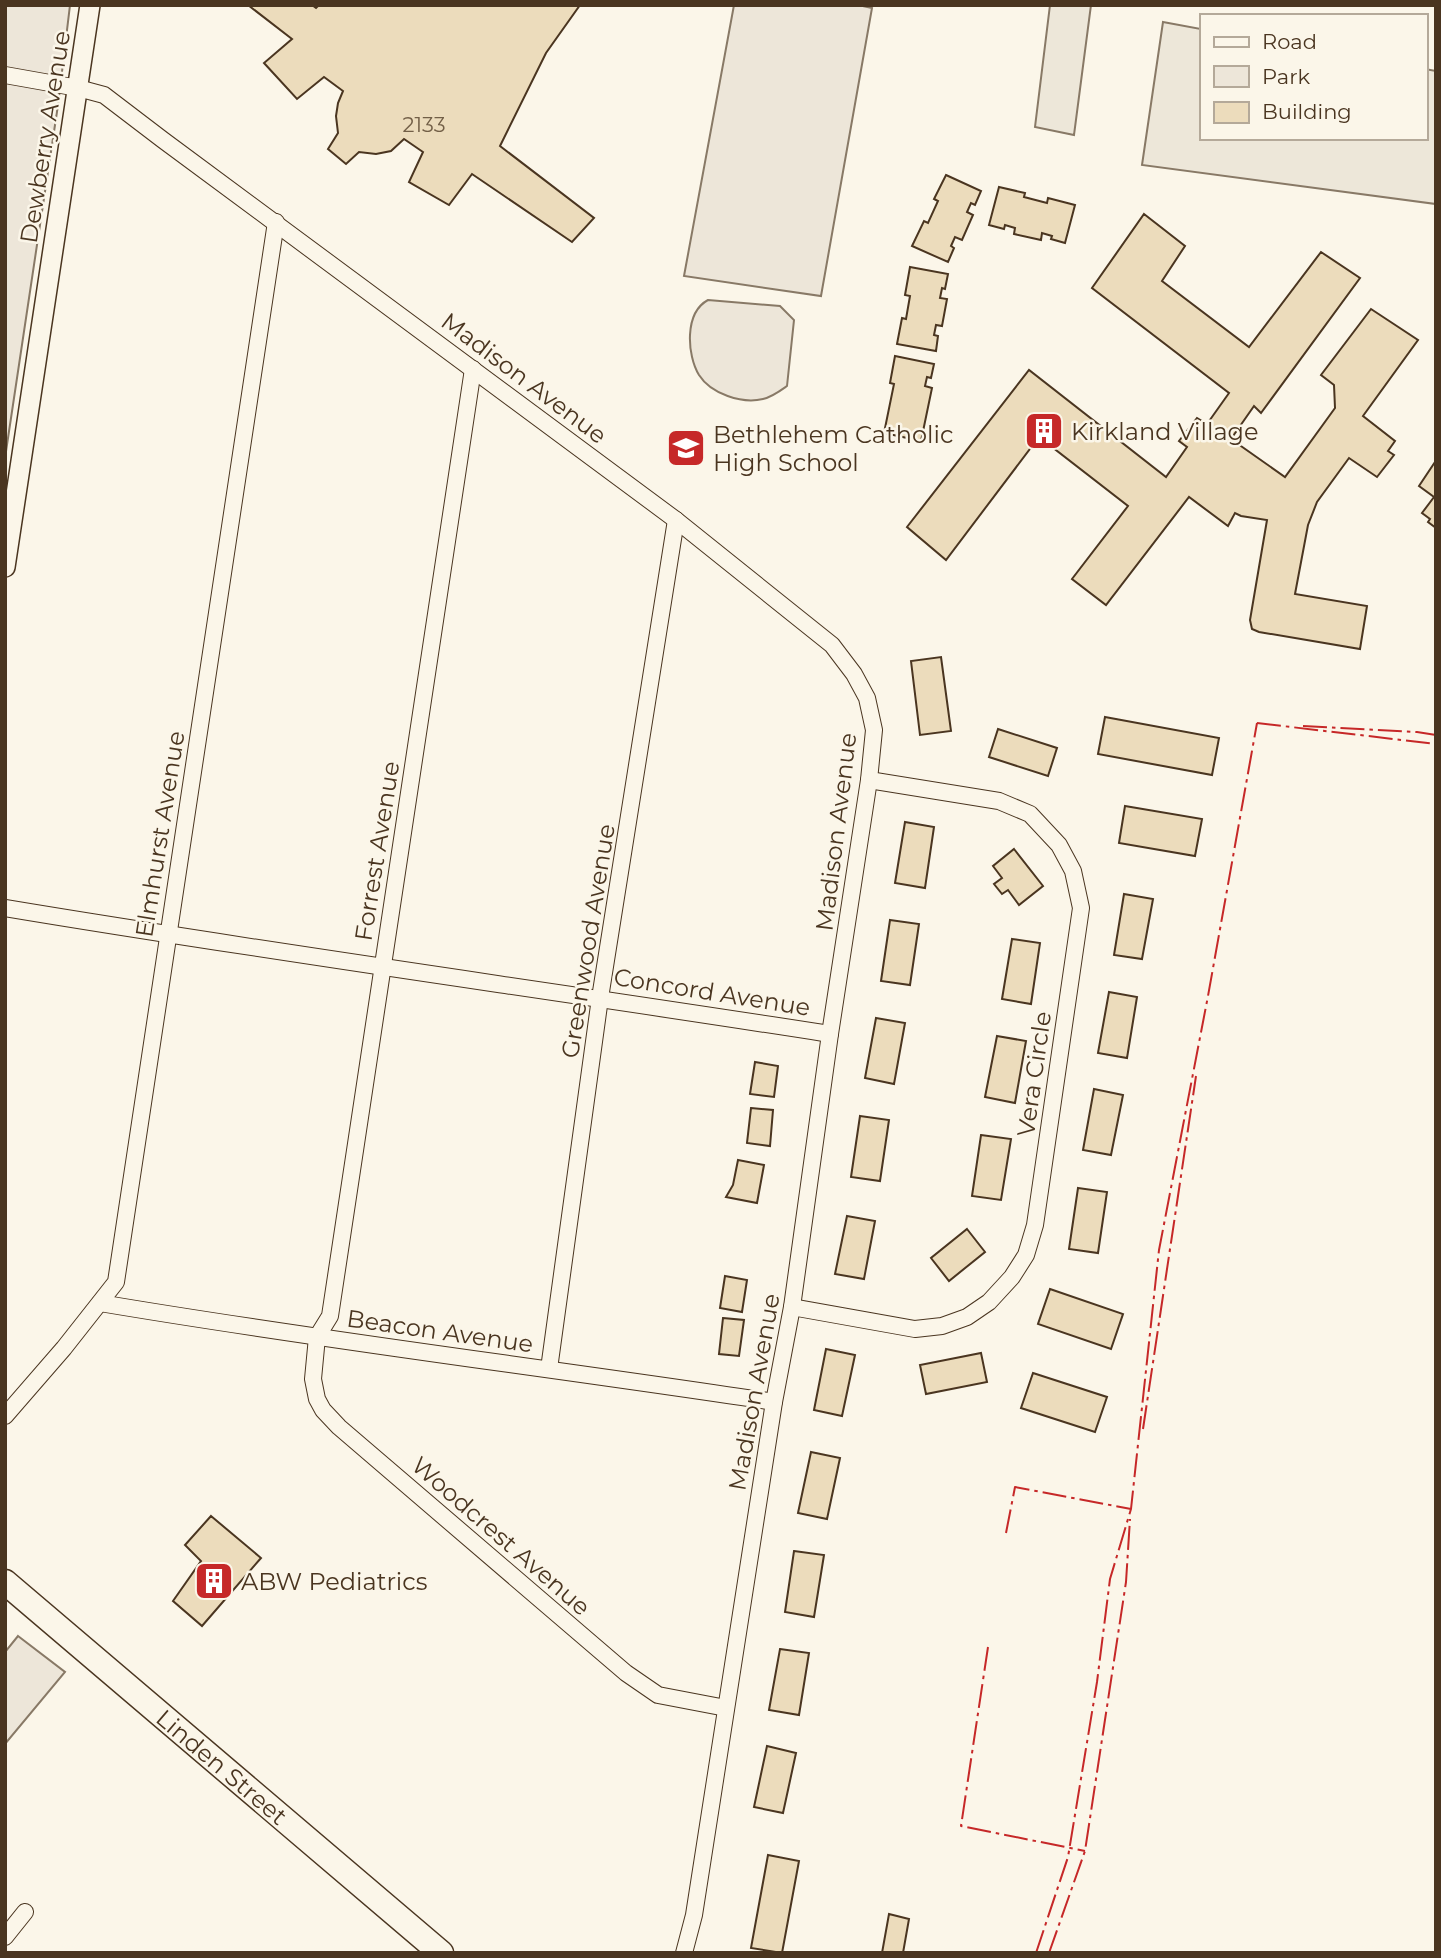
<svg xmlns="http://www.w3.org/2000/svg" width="1441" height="1958" font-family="Montserrat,sans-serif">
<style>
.green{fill:#ede6d9;stroke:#887966;stroke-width:2}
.parking{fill:#ede7d9;stroke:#887966;stroke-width:2}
.building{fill:#ecdcbc;stroke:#4a3520;stroke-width:2}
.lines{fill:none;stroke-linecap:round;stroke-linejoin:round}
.minor-casing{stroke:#4a3520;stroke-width:18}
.tertiary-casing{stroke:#4a3520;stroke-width:22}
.primary-casing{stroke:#4a3520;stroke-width:27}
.minor{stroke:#fbf6e9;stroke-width:16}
.tertiary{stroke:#fbf6e9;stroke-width:19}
.primary{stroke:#fbf6e9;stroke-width:24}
.power{stroke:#c62828;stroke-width:2;stroke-dasharray:24 5 3.5 5;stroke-linecap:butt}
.labels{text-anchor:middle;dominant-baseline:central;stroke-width:5;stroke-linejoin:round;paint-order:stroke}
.number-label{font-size:21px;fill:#725f47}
.street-label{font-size:24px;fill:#4a3520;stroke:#fbf6e9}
.poi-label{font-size:24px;fill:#4a3520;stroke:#fbf6e9;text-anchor:start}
</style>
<rect width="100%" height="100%" fill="#fbf6e9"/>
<!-- green -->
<g class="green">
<path d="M5,5H70L58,105L5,458Z"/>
<path d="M734,5H858L872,8L821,296L684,276Z"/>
<path d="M708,300L780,306L794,320L787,386C780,391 772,397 763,399C742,404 711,394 699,375C687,355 684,313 708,300Z"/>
<path d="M18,1636L65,1672L5,1744V1652Z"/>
</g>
<!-- parking -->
<g class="parking">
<path d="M1050,5H1091L1074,135L1035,127Z"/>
<path d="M1163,22L1201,29V138H1425V69L1436,71V204L1142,165Z"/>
</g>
<!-- building -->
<g class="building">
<path d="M248,5H312L316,8L319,5H580L546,53L500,146L594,218L572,242L472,174L449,205L409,182L423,152L404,139L391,151L376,154L359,152L346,164L328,149L338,133L336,116L338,103L343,91L324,77L297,99L264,63L292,39Z"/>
<path d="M946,175L981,191L975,205L971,203L967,212L973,215L962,240L955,237L951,246L954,248L948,262L912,246L924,221L928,223L938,201L934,199Z"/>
<path d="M999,187L1025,193L1024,197L1047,203L1048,198L1075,205L1065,243L1051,239L1052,236L1042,233L1041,240L1014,234L1015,228L1005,225L1004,229L989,225Z"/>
<path d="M1144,214L1185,246L1162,281L1249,347L1321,252L1360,278L1261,413L1254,406L1231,439L1285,477L1335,408L1334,385L1321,375L1371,309L1418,340L1363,416L1395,441L1388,451L1394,455L1377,477L1349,458L1317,502L1308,525L1295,594L1367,606L1360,649L1259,632L1252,629L1250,620L1267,520L1241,516L1235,513L1228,526L1189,497L1106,605L1072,579L1128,506L1039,437L946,560L907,527L1029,370L1166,477L1187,447L1179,441L1197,418L1207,424L1229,393L1092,288Z"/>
<path d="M910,267L948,274L945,289L942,288L940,298L947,299L942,326L936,325L934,335L938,336L936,351L897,344L902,318L906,319L910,296L905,295Z"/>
<path d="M895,356L934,364L931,378L927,377L925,386L932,388L921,441L884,433L894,384L890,383Z"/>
<path d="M1435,462H1436V528L1428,522L1430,519L1422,513L1434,497L1419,486Z"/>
<path d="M941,657L951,731L920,735L911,661Z"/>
<path d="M1105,717L1219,738L1212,775L1098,754Z"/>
<path d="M998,729L1057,748L1048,776L989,757Z"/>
<path d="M1125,806L1202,819L1195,856L1119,843Z"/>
<path d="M905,822L934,827L925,888L895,883Z"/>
<path d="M1014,849L1043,886L1019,905L1008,890L1002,894L994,884L1002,878L993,866Z"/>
<path d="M1124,894L1153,899L1142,959L1114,955Z"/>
<path d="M890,920L919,924L910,985L881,981Z"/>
<path d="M1012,939L1040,943L1031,1004L1002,999Z"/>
<path d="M1109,992L1137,997L1127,1058L1098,1053Z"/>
<path d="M876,1018L905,1023L894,1084L865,1078Z"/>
<path d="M997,1036L1026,1041L1015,1103L985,1097Z"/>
<path d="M755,1062L778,1066L774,1097L750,1094Z"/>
<path d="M1094,1089L1123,1095L1111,1155L1083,1150Z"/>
<path d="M751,1108L773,1110L770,1146L747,1143Z"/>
<path d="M860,1116L889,1120L880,1181L851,1177Z"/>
<path d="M981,1135L1011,1139L1001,1200L972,1196Z"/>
<path d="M738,1160L764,1165L757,1203L726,1197L733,1185Z"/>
<path d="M1078,1188L1107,1192L1098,1253L1069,1249Z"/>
<path d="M847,1216L875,1221L864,1279L835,1274Z"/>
<path d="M967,1229L985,1252L949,1281L931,1258Z"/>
<path d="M725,1276L747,1280L742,1312L720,1308Z"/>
<path d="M1050,1289L1123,1314L1111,1349L1038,1324Z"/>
<path d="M723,1318L744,1320L739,1356L719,1354Z"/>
<path d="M826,1349L855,1355L842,1416L814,1410Z"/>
<path d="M981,1353L987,1382L926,1394L920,1365Z"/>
<path d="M1033,1373L1107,1397L1095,1432L1021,1408Z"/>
<path d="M811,1452L840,1458L827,1519L798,1513Z"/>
<path d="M211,1516L261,1558L202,1626L173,1601L201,1561L185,1545Z"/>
<path d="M794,1551L824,1555L814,1617L785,1612Z"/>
<path d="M780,1649L809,1653L799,1715L769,1710Z"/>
<path d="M767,1746L796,1753L783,1813L754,1807Z"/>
<path d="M768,1855L799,1861L782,1953L751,1948Z"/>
<path d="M889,1914L909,1919L903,1953H882Z"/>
</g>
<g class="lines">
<!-- minor casing -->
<g class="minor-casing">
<g id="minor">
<path d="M5,75L78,88L104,95L163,140L676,520L832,645L854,674L867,698L874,730L869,780L830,1034L792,1307L774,1402L694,1915L684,1953"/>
<path d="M473,369L330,1316L317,1337L313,1379L317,1399L323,1410L339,1427L626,1673L658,1695L726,1708"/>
<path d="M5,908C280,954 555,991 830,1034"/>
<path d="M100,1303C324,1341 550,1368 774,1402"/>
<path d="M792,1307L915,1329L942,1326L967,1317L989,1302L1012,1277L1026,1255L1035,1225L1081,908L1073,871L1059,845L1030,814L999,801L869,780"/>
<path d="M549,1369L600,998L676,520"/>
<path d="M5,1416L64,1348L116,1282L276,222"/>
<path d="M5,1937L25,1912"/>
</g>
</g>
<!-- tertiary casing -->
<g class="tertiary-casing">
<path id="tertiary" d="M5,567L90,5"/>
</g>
<!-- primary casing -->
<g class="primary-casing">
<g id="primary">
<path id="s1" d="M5,1582L441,1953"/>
</g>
</g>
<!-- minor -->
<use href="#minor" class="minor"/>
<!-- tertiary -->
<use href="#tertiary" class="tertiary"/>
<!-- primary -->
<use href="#primary" class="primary"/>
<!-- power -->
<g class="power">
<path d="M1257,723L1436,744"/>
<path d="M1303,726L1417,732L1436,735"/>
<path d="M1143,1429L1196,1076"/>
<path d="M1006,1533L1015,1487L1131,1509"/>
<path d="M988,1647L961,1826L1085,1851"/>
<path d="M1036,1953L1068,1857L1097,1682L1110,1579L1131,1509L1159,1250L1208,996L1257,723"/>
<path d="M1049,1953L1085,1851L1126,1582L1130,1519"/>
</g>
</g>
<!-- icons -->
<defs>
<g id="building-square" transform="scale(2.0125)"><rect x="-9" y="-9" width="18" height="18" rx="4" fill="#c62828" stroke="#fbf6e9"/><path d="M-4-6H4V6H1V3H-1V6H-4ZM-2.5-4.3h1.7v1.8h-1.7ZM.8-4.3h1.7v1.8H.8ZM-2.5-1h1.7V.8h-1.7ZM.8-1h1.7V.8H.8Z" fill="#fff"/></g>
<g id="school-square" transform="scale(2.0125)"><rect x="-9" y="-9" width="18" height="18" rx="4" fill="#c62828" stroke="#fbf6e9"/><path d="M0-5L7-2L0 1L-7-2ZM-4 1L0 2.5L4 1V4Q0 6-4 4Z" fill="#fff"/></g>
</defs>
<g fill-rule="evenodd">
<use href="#building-square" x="1044" y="431"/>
<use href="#school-square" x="686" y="448"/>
<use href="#building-square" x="214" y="1581"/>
</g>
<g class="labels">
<!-- number labels -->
<g class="number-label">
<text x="424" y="124">2133</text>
</g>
<!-- street labels -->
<g class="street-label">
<text transform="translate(45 137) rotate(-81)">Dewberry Avenue</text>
<text transform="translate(524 378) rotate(37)">Madison Avenue</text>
<text transform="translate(836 832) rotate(-83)">Madison Avenue</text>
<text transform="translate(160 834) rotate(-81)">Elmhurst Avenue</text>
<text transform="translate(377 851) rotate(-81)">Forrest Avenue</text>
<text transform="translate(588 941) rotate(-81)">Greenwood Avenue</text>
<text transform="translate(712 992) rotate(9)">Concord Avenue</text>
<text transform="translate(1034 1074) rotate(-82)">Vera Circle</text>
<text transform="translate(440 1331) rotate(8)">Beacon Avenue</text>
<text transform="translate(754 1392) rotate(-80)">Madison Avenue</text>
<text transform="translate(501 1536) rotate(41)">Woodcrest Avenue</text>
<text stroke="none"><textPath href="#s1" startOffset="285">Linden Street</textPath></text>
</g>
<!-- poi labels -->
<g class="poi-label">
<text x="1071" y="431">Kirkland Village</text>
<text x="713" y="434">Bethlehem Catholic<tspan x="713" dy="28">High School</tspan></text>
<text x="241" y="1581">ABW Pediatrics</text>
</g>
</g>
<!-- border -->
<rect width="1441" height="1958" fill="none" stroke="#4a3520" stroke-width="14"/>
<!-- legend -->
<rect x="1200" y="14" width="228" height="126" fill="#fbf6e9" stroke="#b4a999" stroke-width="2"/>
<rect x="1214" y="37" width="35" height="10" fill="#fbf6e9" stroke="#b4a999" stroke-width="2"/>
<text x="1262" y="49" font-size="21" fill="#4a3520">Road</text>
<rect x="1214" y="66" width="35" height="21" fill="#ede6d9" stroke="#b4a999" stroke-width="2"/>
<text x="1262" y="84" font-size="21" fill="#4a3520">Park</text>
<rect x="1214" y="102" width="35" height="21" fill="#ecdcbc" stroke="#b4a999" stroke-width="2"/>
<text x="1262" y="119" font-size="21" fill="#4a3520">Building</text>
</svg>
